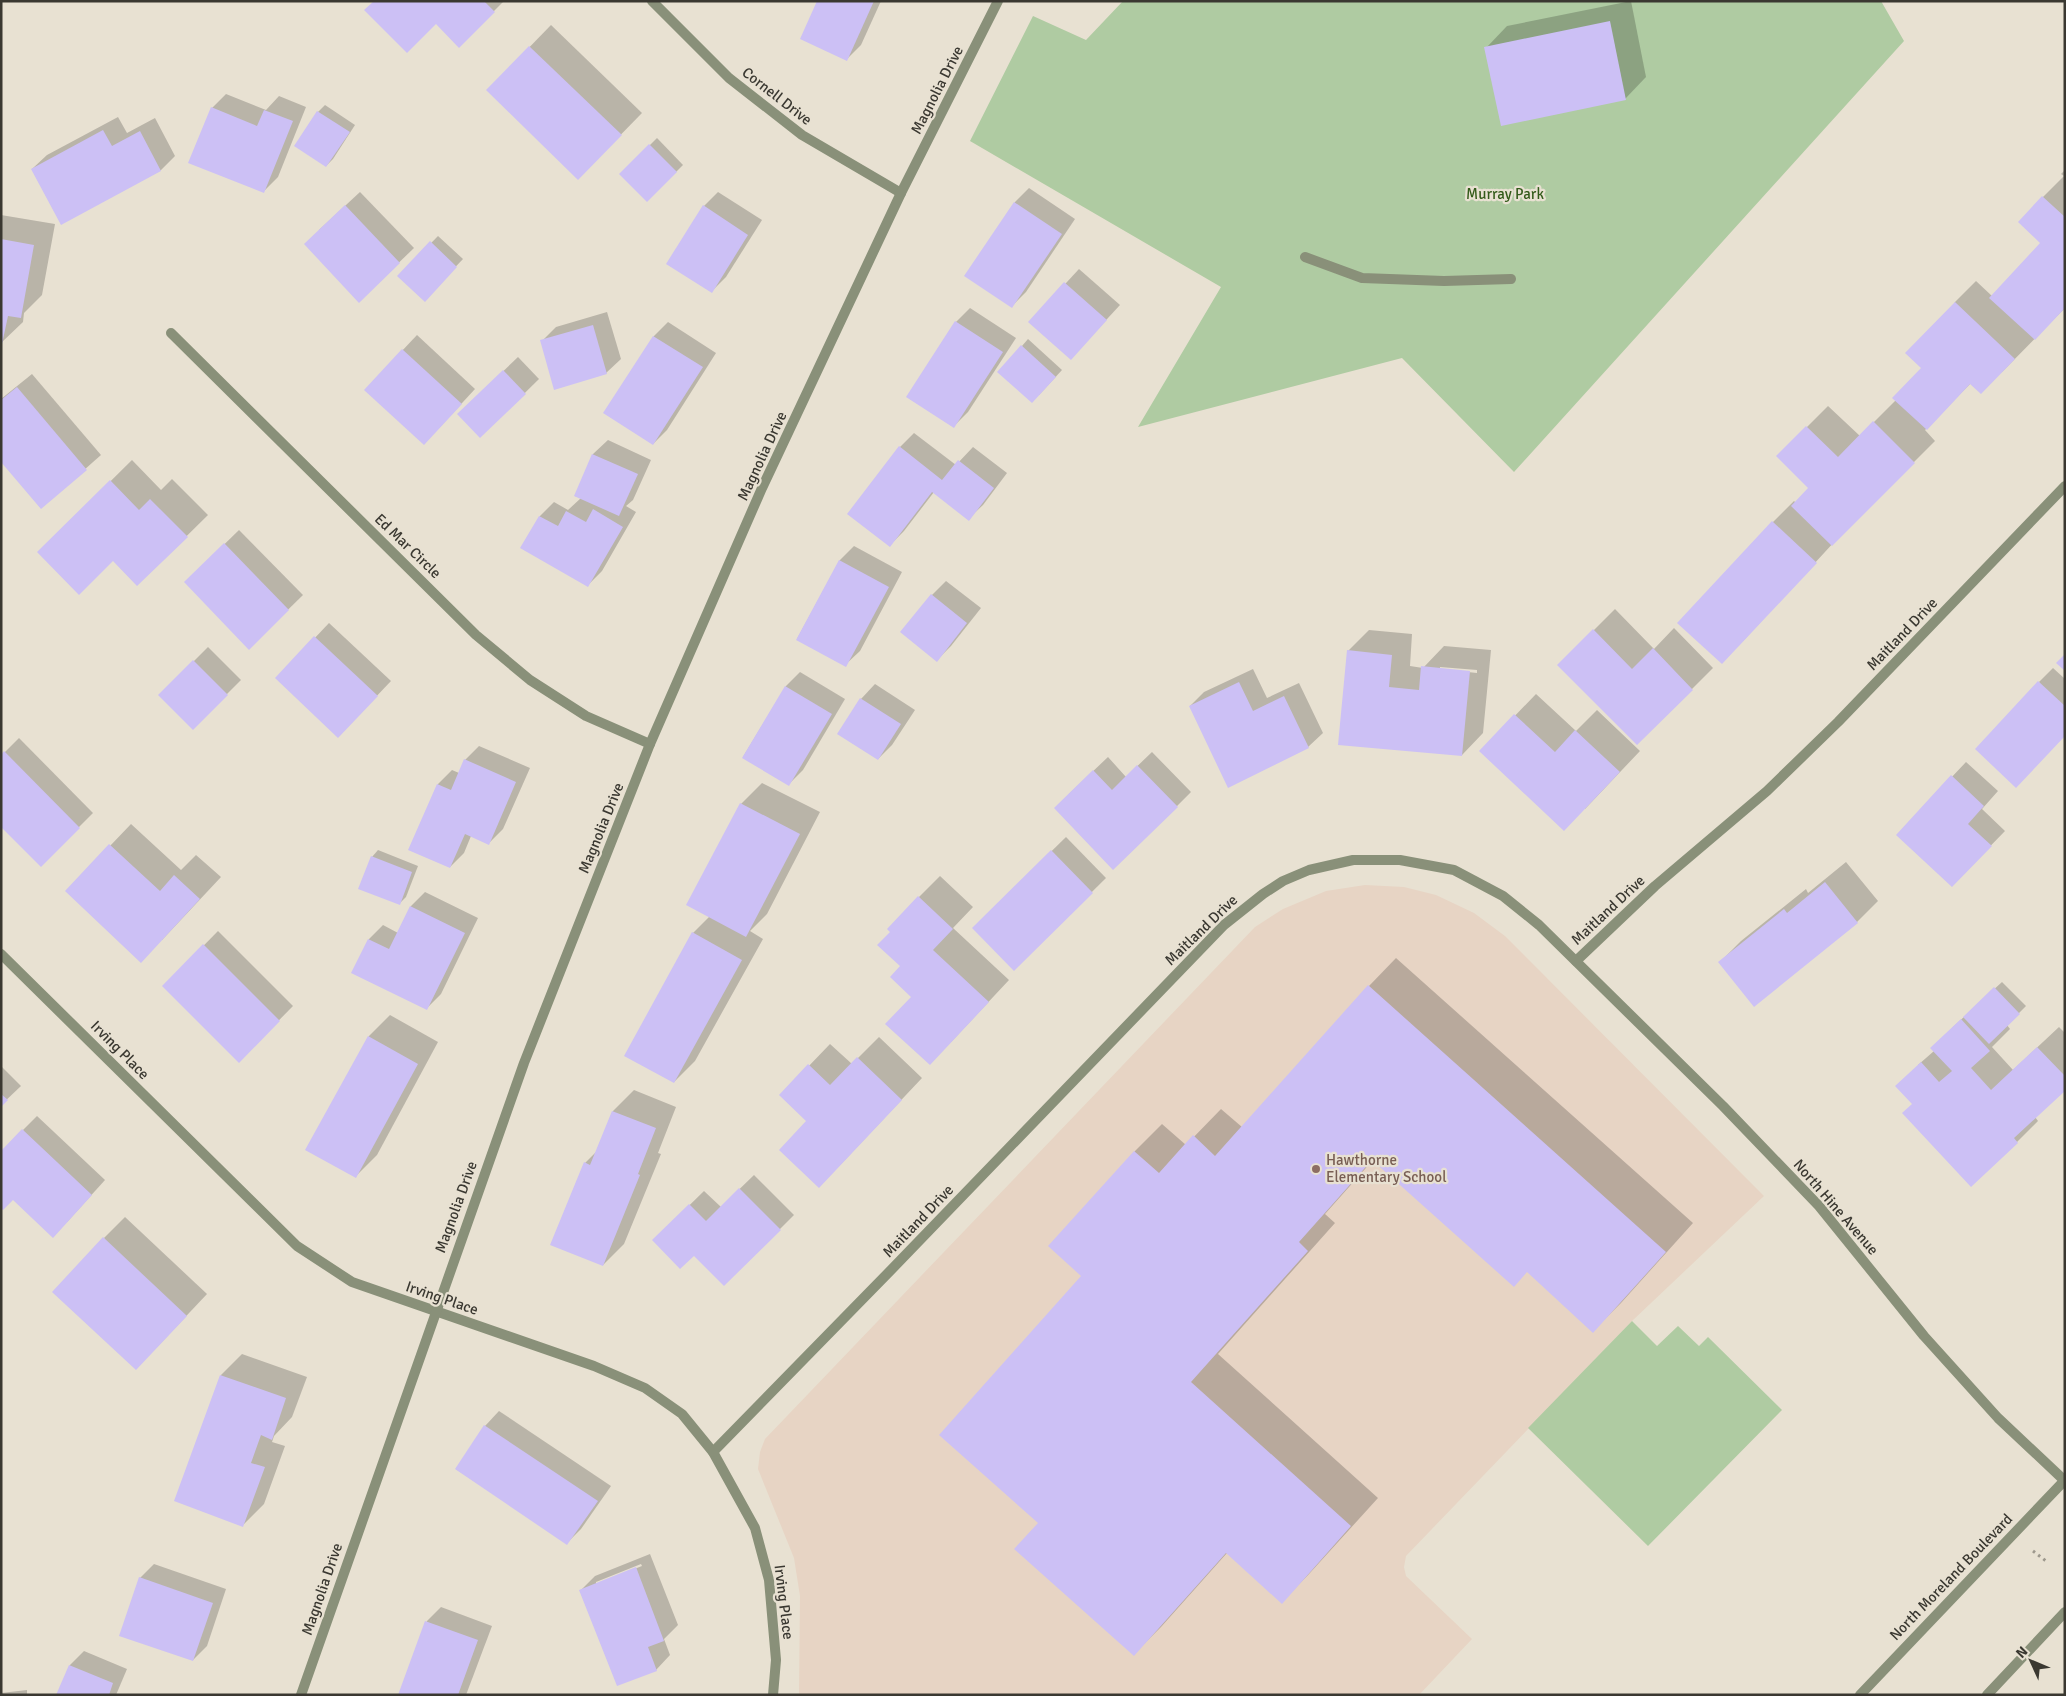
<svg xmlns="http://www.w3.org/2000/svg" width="2066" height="1696" font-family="Signika,sans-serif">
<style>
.education{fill:#e7d4c4}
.green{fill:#afcba2}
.shadow{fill:#0003;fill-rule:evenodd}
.building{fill:#ccc0f5}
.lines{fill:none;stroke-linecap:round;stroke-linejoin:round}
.path{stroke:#9d988d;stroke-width:3;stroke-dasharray:2.5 4;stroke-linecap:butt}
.service{stroke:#899079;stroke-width:10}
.minor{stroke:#899079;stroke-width:10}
.tertiary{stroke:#899079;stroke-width:10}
.education-dot{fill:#8d6e63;stroke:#e8e1d2;stroke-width:2}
.labels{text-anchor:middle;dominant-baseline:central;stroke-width:4.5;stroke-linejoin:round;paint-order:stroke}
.street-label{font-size:15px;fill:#3a3831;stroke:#e8e1d2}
.park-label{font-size:15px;fill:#335b1a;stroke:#e8e1d2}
.education-label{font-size:15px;fill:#785e54;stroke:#e8e1d2;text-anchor:start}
</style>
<rect width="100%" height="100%" fill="#e8e1d2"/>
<!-- education -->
<path class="education" d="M1365,885L1404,887L1436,895L1474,913L1505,936L1764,1196L1632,1321L1406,1556L1404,1567L1406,1576L1472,1639L1419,1695H799L800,1596L794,1558L758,1469L760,1452L765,1439L1255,927L1283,909L1326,891Z"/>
<!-- green -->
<g class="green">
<path d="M1123,1H1881L1904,41L1514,472L1402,358L1138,427L1221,287L970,141L1033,16L1086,40Z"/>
<path d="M1632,1321L1657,1346L1678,1326L1699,1346L1708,1337L1782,1410L1648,1546L1528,1428Z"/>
</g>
<!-- shadow -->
<g class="shadow">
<path d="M375,1H504L459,46L436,22Z"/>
<path d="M819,1H881L861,45L847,59Z"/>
<path d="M1631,1L1646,77L1625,99L1486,48L1507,26Z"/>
<path d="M551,25L642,113L599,157L488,90Z"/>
<path d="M226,94L266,110L279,96L306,107L278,177L264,191L212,108Z"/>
<path d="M325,105L355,125L333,159L326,166L318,112Z"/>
<path d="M118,117L127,133L155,118L175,156L161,170L61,223L32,169L47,155Z"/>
<path d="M657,138L683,165L647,201L621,174Z"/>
<path d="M2065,170V308L2002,372L1971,383L1925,430L1935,441L1836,540L1743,641L1773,522L1794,501L1796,503L1810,488L1778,456L1828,406L1860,436L1896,400L1922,368L1955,302L1976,281L1992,296L2042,243L2043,197L2064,176L2061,174Z"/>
<path d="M1029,188L1075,219L1026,292L1012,306L966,276L1015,202Z"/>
<path d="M360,192L414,248L359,301L319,230Z"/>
<path d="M718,192L762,220L726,277L712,291L704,206Z"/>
<path d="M1,215L55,224L42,295L24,313L23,322L1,343Z"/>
<path d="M438,236L463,259L424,300L399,276Z"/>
<path d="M1079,269L1120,305L1071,358L1030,322Z"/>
<path d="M970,308L1016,338L968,412L954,426L956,322Z"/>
<path d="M607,312L621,359L606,373L542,341L556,327Z"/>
<path d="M668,322L716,353L667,430L653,444L605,413L654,336Z"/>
<path d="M417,335L475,389L438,429L366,389Z"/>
<path d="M1028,339L1062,370L1039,395L1022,346Z"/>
<path d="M518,357L539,379L480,437L473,400Z"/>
<path d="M32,374L101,455L41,508L1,460V399Z"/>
<path d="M914,433L956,465L973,447L1007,473L983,505L968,519L934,492L904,531L890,545L900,447Z"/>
<path d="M608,440L651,460L633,500L626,506L636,512L602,571L588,585L522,547L540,516L554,502L568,510L581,498L575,496L593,454Z"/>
<path d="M132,460L161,490L172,479L208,515L137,585L113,560L39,552Z"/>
<path d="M239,530L303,595L249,648L200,568Z"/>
<path d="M854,546L902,572L860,651L845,665L797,639L840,560Z"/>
<path d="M946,581L981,608L951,646L937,660L932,595Z"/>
<path d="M1615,609L1654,649L1674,628L1713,668L1637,744L1559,665Z"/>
<path d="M329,623L391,681L352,722L277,678Z"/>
<path d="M1369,630L1412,634L1410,666L1423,668L1444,646L1491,650L1483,733L1462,755L1348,651ZM1440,667L1477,670V673L1440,669Z"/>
<path d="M208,647L241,680L193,728L160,695Z"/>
<path d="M2053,668L2065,679V735L2039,682Z"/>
<path d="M1253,669L1267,698L1299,683L1323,733L1308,747L1190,706L1204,692Z"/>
<path d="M800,672L845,699L803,770L789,784L743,757L786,686Z"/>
<path d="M875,684L915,710L892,745L878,759L861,699Z"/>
<path d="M1536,694L1576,731L1597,710L1640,751L1585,809L1481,751Z"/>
<path d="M19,738L93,813L41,865L1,756Z"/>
<path d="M479,746L530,768L503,829L489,843L471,836L464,853L450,867L410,849L438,784L452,770L459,773L465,760Z"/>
<path d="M1152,752L1191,792L1177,806L1069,794L1108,757L1126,777Z"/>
<path d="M1966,762L1998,791L1982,809L2005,831L1966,871L1898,834Z"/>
<path d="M762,783L820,812L767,914L750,931L763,939L695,1061L674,1082L693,933L710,916L741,804Z"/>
<path d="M131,824L181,870L196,855L221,877L162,940L67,891Z"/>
<path d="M1066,837L1106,878L1014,969L973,928Z"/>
<path d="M378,850L418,866L406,897L399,904L372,857Z"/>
<path d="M1846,862L1878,901L1857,922L1720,962L1741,941L1806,889L1808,893Z"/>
<path d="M940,876L973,907L953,928L1009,980L951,1042L913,997L892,932L919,897Z"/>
<path d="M425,892L478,918L441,994L427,1008L353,972L369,939L383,925L398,933L411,906Z"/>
<path d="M218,931L293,1006L239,1061L164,986Z"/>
<path d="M1396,958L1693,1223L1621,1303L1593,1331L1527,1271L1373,1160L1325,1214L1335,1223L1218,1354L1378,1498L1309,1574L1282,1602L1227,1553L1161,1627L1134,1654L1040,1522L1083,1276L1050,1246L1135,1151L1162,1124L1186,1145L1221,1109L1242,1127L1369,986Z"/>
<path d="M2002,982L2026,1006L2007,1025L2010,1029L1992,1047L2013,1070L2059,1027L2065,1033V1090L2035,1117L2038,1121L2017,1142L1913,1104L1918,1065L1934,1051L1953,1027Z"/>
<path d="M390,1015L438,1042L377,1155L356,1176L307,1150L369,1036Z"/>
<path d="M879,1037L922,1078L840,1165L808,1121L781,1095L830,1044L852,1064Z"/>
<path d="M1,1066L21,1086L1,1105Z"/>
<path d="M634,1090L676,1107L658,1153L661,1154L624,1244L603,1265L585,1163L597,1151L613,1111Z"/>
<path d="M37,1116L105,1180L67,1222L23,1130Z"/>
<path d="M754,1175L794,1215L724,1285L694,1254L654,1240L704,1191L721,1207Z"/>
<path d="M125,1217L207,1294L157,1347L104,1238Z"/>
<path d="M242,1354L307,1377L292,1417L274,1436L272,1442L285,1446L264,1504L243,1525L221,1375Z"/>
<path d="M499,1411L611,1486L581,1529L567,1543L456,1469L485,1426Z"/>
<path d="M650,1554L678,1625L664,1639L670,1655L656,1670L581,1590L595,1576ZM641,1564L642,1566L596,1584V1582Z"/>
<path d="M154,1564L226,1589L207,1646L193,1660L140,1578Z"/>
<path d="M441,1607L492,1626L466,1695H400L427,1621Z"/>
<path d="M84,1651L127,1669L116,1695H58L70,1665Z"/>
<path d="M27,1690V1695H1V1693Z"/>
</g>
<!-- building -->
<g class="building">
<path d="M374,1H484L495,12L459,48L436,24L407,53L364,10Z"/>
<path d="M817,1H874L847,61L800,39Z"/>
<path d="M1610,21L1626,100L1501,126L1484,47Z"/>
<path d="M529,46L622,135L578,180L486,90Z"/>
<path d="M211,107L257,126L264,110L293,121L264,193L188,163Z"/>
<path d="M317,111L350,132L326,167L294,146Z"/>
<path d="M103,130L112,146L140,131L161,171L61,225L31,169Z"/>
<path d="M649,144L677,172L647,202L619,174Z"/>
<path d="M2042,196L2065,217V308L2035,340L1989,298L2040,243L2018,222Z"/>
<path d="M1014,202L1062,234L1012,308L964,276Z"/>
<path d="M345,205L400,263L359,303L304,244Z"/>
<path d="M703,205L748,235L712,293L666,264Z"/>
<path d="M1,239L34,245L21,318L8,316L2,344Z"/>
<path d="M430,241L457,267L425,302L397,276Z"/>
<path d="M1064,282L1107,320L1071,360L1028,322Z"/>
<path d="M1955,302L2015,359L1981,394L1970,384L1927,430L1892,398L1921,368L1905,353Z"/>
<path d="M955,321L1003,352L954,428L906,397Z"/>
<path d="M593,325L607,374L554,390L540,340Z"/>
<path d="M653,336L703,367L653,445L603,413Z"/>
<path d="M1021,345L1056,377L1032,403L997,372Z"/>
<path d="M402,349L462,404L424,445L364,390Z"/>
<path d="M503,370L526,394L480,438L457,414Z"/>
<path d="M17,387L87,470L41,509L1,462V400Z"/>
<path d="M1873,421L1915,463L1832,546L1791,506L1808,488L1776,456L1806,426L1838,457Z"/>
<path d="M899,446L942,480L958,460L994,488L969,521L932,492L890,547L847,514Z"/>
<path d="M592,454L638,474L619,516L574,496Z"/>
<path d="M110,480L139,510L150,499L188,537L137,586L113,561L79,595L37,552Z"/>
<path d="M593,509L623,527L588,587L520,548L539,516L558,526L566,511L586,522Z"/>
<path d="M1772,521L1817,563L1722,664L1677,623Z"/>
<path d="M224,543L289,610L249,650L184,582Z"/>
<path d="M839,560L889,587L846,667L796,640Z"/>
<path d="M931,594L967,623L937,662L900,632Z"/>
<path d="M1593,629L1632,669L1653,648L1693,690L1637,745L1557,665Z"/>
<path d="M314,636L378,696L338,738L275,678Z"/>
<path d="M1347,650L1392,655L1389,687L1419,690L1421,666L1470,671L1462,756L1338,745Z"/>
<path d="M2065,654V671L2056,663Z"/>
<path d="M193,660L228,695L193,730L158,695Z"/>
<path d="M2038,681L2065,706V736L2016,788L1975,749Z"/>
<path d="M1239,682L1253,711L1284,696L1309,748L1228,788L1189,706Z"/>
<path d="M785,686L832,714L789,786L742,758Z"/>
<path d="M860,698L901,724L878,760L837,734Z"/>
<path d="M1514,714L1555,752L1575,730L1620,772L1564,831L1479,751Z"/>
<path d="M4,751L80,828L41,867L1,827V755Z"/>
<path d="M464,759L516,782L489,845L465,834L450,868L408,850L437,784L451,790Z"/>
<path d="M1137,765L1178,807L1113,870L1054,808L1093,770L1112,790Z"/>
<path d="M1951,775L1984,806L1968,824L1992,846L1952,887L1896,835Z"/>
<path d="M740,803L800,834L746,937L686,905Z"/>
<path d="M109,844L160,891L174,875L200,899L141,963L65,891Z"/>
<path d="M1051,850L1093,893L1014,971L972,928Z"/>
<path d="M371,856L412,872L400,905L358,889Z"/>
<path d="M1825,882L1858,923L1754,1007L1718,962L1784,909L1787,913Z"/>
<path d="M918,896L953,929L933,950L989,1002L930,1065L885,1024L911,997L890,977L900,966L877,945L890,932L887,929Z"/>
<path d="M410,906L465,933L427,1010L351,973L368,939L389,949Z"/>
<path d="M692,932L742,960L674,1083L624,1056Z"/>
<path d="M203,944L280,1021L239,1063L162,986Z"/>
<path d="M1368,985L1666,1252L1593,1333L1527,1272L1514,1287L1372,1160L1299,1242L1308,1251L1191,1382L1351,1526L1282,1604L1226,1553L1134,1656L1014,1549L1038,1523L939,1435L1081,1276L1048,1246L1134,1151L1159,1173L1193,1135L1215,1156Z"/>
<path d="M1994,987L2020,1014L1989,1044L1963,1017Z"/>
<path d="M1961,1019L1990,1051L1971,1068L1991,1090L2037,1047L2065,1076V1091L2014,1138L2018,1143L1971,1187L1902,1113L1912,1104L1895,1086L1921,1062L1939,1082L1952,1071L1930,1048Z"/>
<path d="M368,1036L418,1064L356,1178L305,1150Z"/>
<path d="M857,1057L902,1100L819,1188L779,1150L806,1121L779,1095L808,1064L830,1085Z"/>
<path d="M1,1094L8,1100L1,1107Z"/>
<path d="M612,1111L656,1128L638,1174L640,1175L603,1266L550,1245L584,1162L590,1165Z"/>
<path d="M22,1129L92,1195L53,1238L13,1200L3,1210L1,1208V1151Z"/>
<path d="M739,1188L781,1230L724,1286L694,1256L680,1269L652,1240L689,1204L706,1221Z"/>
<path d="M103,1237L187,1316L136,1370L52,1292Z"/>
<path d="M220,1375L286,1398L272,1440L261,1435L251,1463L265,1467L243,1527L174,1501Z"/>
<path d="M484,1425L598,1501L567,1545L455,1469Z"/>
<path d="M636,1567L664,1641L648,1647L657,1671L617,1686L579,1590Z"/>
<path d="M139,1577L213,1603L193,1661L119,1636Z"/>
<path d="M425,1621L478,1640L458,1695H398Z"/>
<path d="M69,1665L113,1683L109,1695H56Z"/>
</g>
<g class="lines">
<!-- path -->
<path class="path" d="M2033,1551L2046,1561"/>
<!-- service -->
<path class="service" d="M1305,257L1362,278L1444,281L1511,279"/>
<!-- minor -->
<g class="minor">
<path d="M652,1L729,78L802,135L901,193"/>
<path d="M171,333L476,635L530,680L586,716L650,744"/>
<path d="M1,954L297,1246L352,1282L594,1366L645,1388L682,1414L713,1452L755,1528L769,1580L776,1660L773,1695"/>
<path d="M1576,961L1655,886L1767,791L1838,722L2065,486"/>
<path d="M713,1452L891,1270L1224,925L1263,894L1283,881L1309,870L1353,860H1400L1454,870L1503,896L1539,925L1723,1106L1819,1206L1924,1336L1998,1418L2065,1481"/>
<path d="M301,1695L524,1063L650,744L762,488L901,193L998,1"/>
</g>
<!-- tertiary -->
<g class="tertiary">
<path d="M1860,1695L2065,1480"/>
<path d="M1987,1695L2065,1612"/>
</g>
</g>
<!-- markers -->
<circle class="education-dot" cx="1316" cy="1169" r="5"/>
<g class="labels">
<!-- street labels -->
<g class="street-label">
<text transform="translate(937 90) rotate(-63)">Magnolia Drive</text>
<text transform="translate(777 96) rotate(38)">Cornell Drive</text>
<text transform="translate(762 456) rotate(-65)">Magnolia Drive</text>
<text transform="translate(408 546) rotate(44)">Ed Mar Circle</text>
<text transform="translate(1902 634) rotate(-46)">Maitland Drive</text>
<text transform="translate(601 828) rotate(-68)">Magnolia Drive</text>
<text transform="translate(1608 910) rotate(-43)">Maitland Drive</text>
<text transform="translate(1201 930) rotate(-44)">Maitland Drive</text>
<text transform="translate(120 1050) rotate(45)">Irving Place</text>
<text transform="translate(456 1207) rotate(-70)">Magnolia Drive</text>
<text transform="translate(1836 1207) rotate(49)">North Hine Avenue</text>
<text transform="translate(918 1221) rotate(-46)">Maitland Drive</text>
<text transform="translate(442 1298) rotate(19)">Irving Place</text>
<text transform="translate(1951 1577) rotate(-46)">North Moreland Boulevard</text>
<text transform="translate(322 1589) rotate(-71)">Magnolia Drive</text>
<text transform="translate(784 1602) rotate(83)">Irving Place</text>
</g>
<!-- park labels -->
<g class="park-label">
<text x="1505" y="194">Murray Park</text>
</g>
<!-- education labels -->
<g class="education-label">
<text x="1326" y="1160">Hawthorne<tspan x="1326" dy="17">Elementary School</tspan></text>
</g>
</g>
<!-- border -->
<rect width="2066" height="1696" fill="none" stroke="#3a3831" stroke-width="5"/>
<!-- north arrow -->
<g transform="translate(2031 1661) rotate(314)" stroke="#e8e1d2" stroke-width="4" paint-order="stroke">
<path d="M0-4L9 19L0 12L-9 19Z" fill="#3a3831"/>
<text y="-8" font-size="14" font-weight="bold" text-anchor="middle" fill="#3a3831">N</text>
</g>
</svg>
